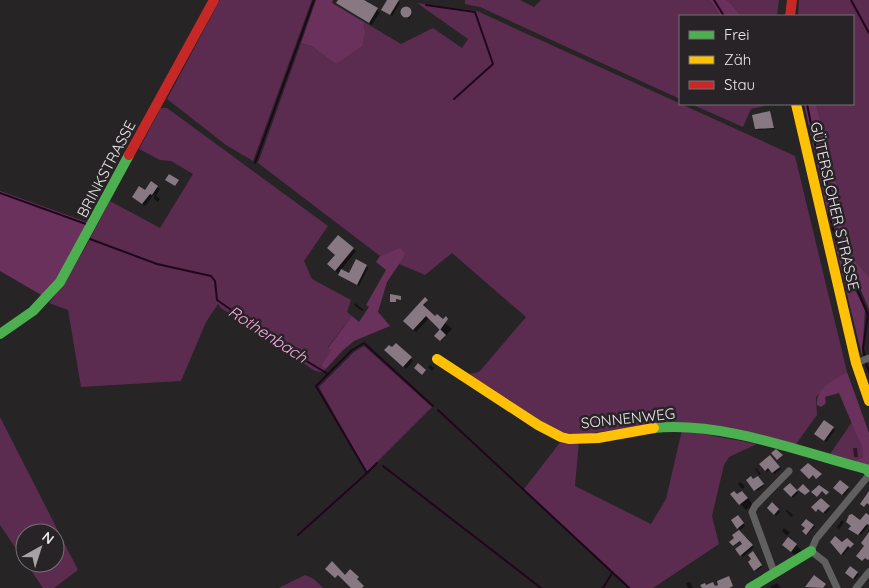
<svg xmlns="http://www.w3.org/2000/svg" width="869" height="588" font-family="Quicksand,sans-serif">
<style>
.green{fill:#5b2c4f;fill-rule:evenodd}
.forest{fill:#6b315d}
.shadow{fill:#0007}
.lines{fill:none;stroke-linecap:round;stroke-linejoin:round}
.stream{stroke:#22051c;stroke-width:2}
.building{fill:#877882}
.street{stroke:#606060;stroke-width:7}
.fast{stroke:#4caf50;stroke-width:10}
.slow{stroke:#ffc107;stroke-width:10}
.jam{stroke:#c62828;stroke-width:10}
.labels{text-anchor:middle;dominant-baseline:central;stroke-width:5;stroke-linejoin:round;paint-order:stroke}
.street-label{font-size:15px;fill:#ebe8ea;stroke:#272326}
.water-label{font-size:16px;font-style:italic;fill:#fcade5;stroke:#272326}
</style>
<rect width="100%" height="100%" fill="#262425"/>
<!-- green -->
<g class="green">
<path d="M220,0H312L253,161L226,145L167,99Z"/>
<path d="M465,0H520L534,7L541,0H710L720,16H680V99L480,7L465,4Z"/>
<path d="M727,0H779L777,16H742Z"/>
<path d="M799,0H869V277L850,255L837,202L838,188L816,104H853V16H798Z"/>
<path d="M417,3L477,11L795,156L847,372L830,383L816,397L817,415L794,447L665,423L570,436L553,431L464,375L479,372L526,317L452,253L425,275L399,264L406,254L400,249L380,256L258,163L301,43L311,46L336,64L365,32L364,22L401,44L433,28L462,48L468,39Z"/>
<path d="M691,104H773L751,109L743,127Z"/>
<path d="M161,108H167L328,226L304,261L312,279L351,300L347,312L352,316L328,347L332,350L321,366L326,369L322,372L315,371L221,308L218,304L206,322L181,381L81,387L68,310L49,303C74,272 91,236 110,201L160,228L193,174L171,161L160,160L139,149Z"/>
<path d="M364,346L432,407L367,472L319,387L354,352Z"/>
<path d="M0,417L78,570L54,588H43L0,525ZM25,533H55V563H25Z"/>
<path d="M852,422L863,450V459L856,464L828,457Z"/>
<path d="M682,430L757,444L729,457L724,465L712,516L719,544L653,588H631L524,489L562,440L579,441L575,486L651,524L666,499Z"/>
<path d="M305,575L314,579L323,588H279Z"/>
</g>
<!-- forest -->
<g class="forest">
<path d="M316,0H333L332,3L364,22L365,32L362,46L336,64L311,46L301,43Z"/>
<path d="M710,0H727L742,16H720Z"/>
<path d="M804,104H816L838,188L837,202L850,255L869,277V309L840,242L830,224Z"/>
<path d="M0,191L89,223L56,280L43,296L0,271Z"/>
<path d="M832,232L842,263L865,310L862,356Z"/>
<path d="M400,248L406,254L387,282L378,312L390,326L354,341L342,351L326,369L321,366L331,350L328,348L352,316L359,322L369,307L366,305L386,270L376,262L380,256Z"/>
<path d="M847,372L869,433V466L856,464L857,460L863,458V450L839,393L825,397L826,403L821,407L817,405C816,387 834,380 847,372Z"/>
</g>
<!-- shadow -->
<g class="shadow">
<path d="M339,0H361L380,12L372,25L340,5Z"/>
<path d="M388,0H396L400,3L392,16L384,11Z"/>
<path d="M406,9L412,15L409,19L402,13Z"/>
<path d="M769,112L775,129L758,130L757,128Z"/>
<path d="M157,187L160,189L156,196L160,199L158,202L154,199L155,193L145,206L133,197Z"/>
<path d="M353,248L356,251L341,270L349,275L357,261L367,266L368,268L359,286L341,276L332,267L336,255Z"/>
<path d="M425,299L427,302L423,307L435,318L437,316L452,329L441,341L436,336L441,330L429,318L416,332L405,321Z"/>
<path d="M355,303L364,310L362,311L354,305Z"/>
<path d="M396,345L413,361L406,369L391,355L392,349Z"/>
<path d="M431,365L434,368L432,371L428,367Z"/>
<path d="M825,422L835,430L826,442L817,436Z"/>
<path d="M853,448H857L858,457H854Z"/>
<path d="M770,457L781,469L774,474L771,469L767,472L761,464Z"/>
<path d="M756,468L761,474L759,475L755,469Z"/>
<path d="M758,477L764,486L757,491L748,480L753,481Z"/>
<path d="M840,481L849,489L844,496L835,487Z"/>
<path d="M741,482L745,487L742,489L738,484Z"/>
<path d="M790,484L798,493L793,498L785,489Z"/>
<path d="M732,495L748,498L753,505L746,510Z"/>
<path d="M821,500L830,508L826,514L819,509L817,511L812,507Z"/>
<path d="M772,504L780,512L776,516L769,508Z"/>
<path d="M787,510L793,515L791,517L786,511Z"/>
<path d="M740,518L745,526L740,530L732,521Z"/>
<path d="M806,520L815,527L807,534L803,531Z"/>
<path d="M842,520L844,522L839,529L837,527Z"/>
<path d="M866,525L868,526L861,535L854,530Z"/>
<path d="M784,528L790,532L787,536L782,531Z"/>
<path d="M835,537L850,547L843,555L837,550Z"/>
<path d="M747,538L754,547L743,557L737,549L744,544L741,541L734,546L731,542Z"/>
<path d="M796,545L802,551L797,557L789,550Z"/>
<path d="M757,560L762,567L756,571L755,570Z"/>
<path d="M851,568L859,575L855,579L847,572Z"/>
<path d="M690,582L693,588H688L686,583Z"/>
<path d="M777,583L781,588H771L770,587Z"/>
</g>
<g class="lines">
<!-- stream -->
<g class="stream">
<path d="M714,0L724,16"/>
<path d="M851,0L869,33"/>
<path d="M426,5L475,12L493,64L454,99"/>
<path d="M807,104L818,159L831,193L829,215L837,241L868,315L863,348L865,358"/>
<path d="M255,163L314,0"/>
<path d="M0,193L86,224"/>
<path d="M90,239L157,264L211,276L215,281L217,300L295,354L328,374L352,350L364,343L433,406"/>
<path d="M866,363L869,372"/>
<path d="M328,374L316,386L367,473L377,463"/>
<path d="M438,410L629,588"/>
<path d="M383,466L541,588"/>
<path d="M298,535L367,473"/>
<path d="M603,588L612,573"/>
</g>
</g>
<!-- building -->
<g class="building">
<path d="M338,0H364L378,8L369,23L336,3Z"/>
<path d="M387,0H399L390,15L381,10Z"/>
<circle cx="406" cy="12" r="5.5"/>
<path d="M770,111L774,128L755,129L752,115Z"/>
<path d="M169,174L179,180L175,186L165,180Z"/>
<path d="M151,181L158,186L152,195L150,194L142,204L132,197L139,186L145,190Z"/>
<path d="M338,235L354,248L335,271L327,264L335,255L327,248Z"/>
<path d="M356,259L367,265L357,285L338,275L341,269L349,273Z"/>
<path d="M390,294L401,296V300L396,299V302H390Z"/>
<path d="M425,297L428,300L423,305L435,316L437,314L443,319L446,316L448,319L440,330L426,316L413,330L403,321Z"/>
<path d="M440,329L446,335L440,341L434,336Z"/>
<path d="M396,343L412,357L403,367L384,350L389,345L392,347Z"/>
<path d="M418,363L426,370L422,375L414,368Z"/>
<path d="M824,420L834,427L824,441L814,434Z"/>
<path d="M776,449L783,455L777,460L771,453Z"/>
<path d="M770,455L780,467L772,473L768,468L765,471L759,464Z"/>
<path d="M808,463L822,474L816,479L813,475L809,479L800,470Z"/>
<path d="M751,476L753,479L758,476L764,484L754,491L746,480Z"/>
<path d="M840,480L849,487L842,495L833,488Z"/>
<path d="M790,483L797,490L803,484L810,491L805,495L798,490L791,497L783,489Z"/>
<path d="M819,485L829,492L826,495L822,491L817,497L811,492Z"/>
<path d="M734,491L737,494L742,491L748,498L739,505L730,494Z"/>
<path d="M869,491V505L867,503L864,507L860,504Z"/>
<path d="M821,498L830,506L823,513L818,509L816,512L811,507Z"/>
<path d="M772,502L779,509L774,515L767,508Z"/>
<path d="M866,513L869,515V525L867,524L858,535L848,529L851,526L846,522L849,515L852,514L860,520Z"/>
<path d="M738,515L744,523L737,529L731,520Z"/>
<path d="M806,519L814,525L806,535L802,531L805,528L801,525Z"/>
<path d="M739,530L753,545L740,556L735,549L742,544L740,541L733,546L729,542L734,538L732,535Z"/>
<path d="M869,532V559L868,560L865,558L862,561L856,556L864,546L861,543Z"/>
<path d="M835,536L842,542L847,538L854,544L850,548L848,546L841,555L830,542Z"/>
<path d="M788,537L797,544L791,552L782,545Z"/>
<path d="M753,551L762,565L754,571L748,562L751,559L748,555Z"/>
<path d="M332,561L345,575L350,569L359,577L357,579L364,586L362,588H351L338,575L335,578L325,569Z"/>
<path d="M850,566L858,572L853,579L845,573Z"/>
<path d="M814,575L826,584L823,588L805,587Z"/>
<path d="M729,576L733,586L729,588H702L700,585L705,583L706,585L713,582L715,586L718,585L717,581Z"/>
</g>
<g class="lines">
<!-- street -->
<g class="street">
<path d="M856,363L869,358"/>
<path d="M774,572L752,512L755,506L789,471"/>
<path d="M837,588L825,562L811,551L816,539L869,475"/>
<path d="M856,588L869,572"/>
</g>
<!-- fast -->
<g class="fast">
<path d="M0,334L33,311L60,282L129,155"/>
<path d="M654,428C722,421 801,452 866,469L869,472"/>
<path d="M750,588L811,551"/>
</g>
<!-- slow -->
<g class="slow">
<path d="M796,104L856,363L869,401"/>
<path d="M437,359L538,425L561,437L569,439L598,438L654,428"/>
</g>
<!-- jam -->
<g class="jam">
<path d="M790,16L792,0"/>
<path d="M129,155L214,0"/>
</g>
</g>
<g class="labels">
<!-- street labels -->
<g class="street-label">
<text transform="translate(106 169) rotate(-62)">BRINKSTRASSE</text>
<text transform="translate(835 206) rotate(77)">GÜTERSLOHER STRASSE</text>
<text transform="translate(628 418) rotate(-6)">SONNENWEG</text>
</g>
<!-- water labels -->
<g class="water-label">
<text transform="translate(268 334) rotate(33)">Rothenbach</text>
</g>
</g>
<!-- legend -->
<rect x="679" y="15" width="175" height="90" fill="#272326" stroke="#757274"/>
<rect x="689" y="31" width="25" height="8" fill="#4caf50" stroke="#757274"/>
<text x="724" y="40" font-size="15" fill="#ebe8ea">Frei</text>
<rect x="689" y="56" width="25" height="8" fill="#ffc107" stroke="#757274"/>
<text x="724" y="65" font-size="15" fill="#ebe8ea">Zäh</text>
<rect x="689" y="81" width="25" height="8" fill="#c62828" stroke="#757274"/>
<text x="724" y="90" font-size="15" fill="#ebe8ea">Stau</text>
<!-- north arrow -->
<g transform="translate(40 548) rotate(39)"><circle r="24" fill="#272326" stroke="#757274"/>
<path d="M0-4L9 19L0 12L-9 19Z" fill="#a6a3a5"/>
<text y="-8" font-size="14" font-weight="bold" text-anchor="middle" fill="#ebe8ea">N</text>
</g>
</svg>
